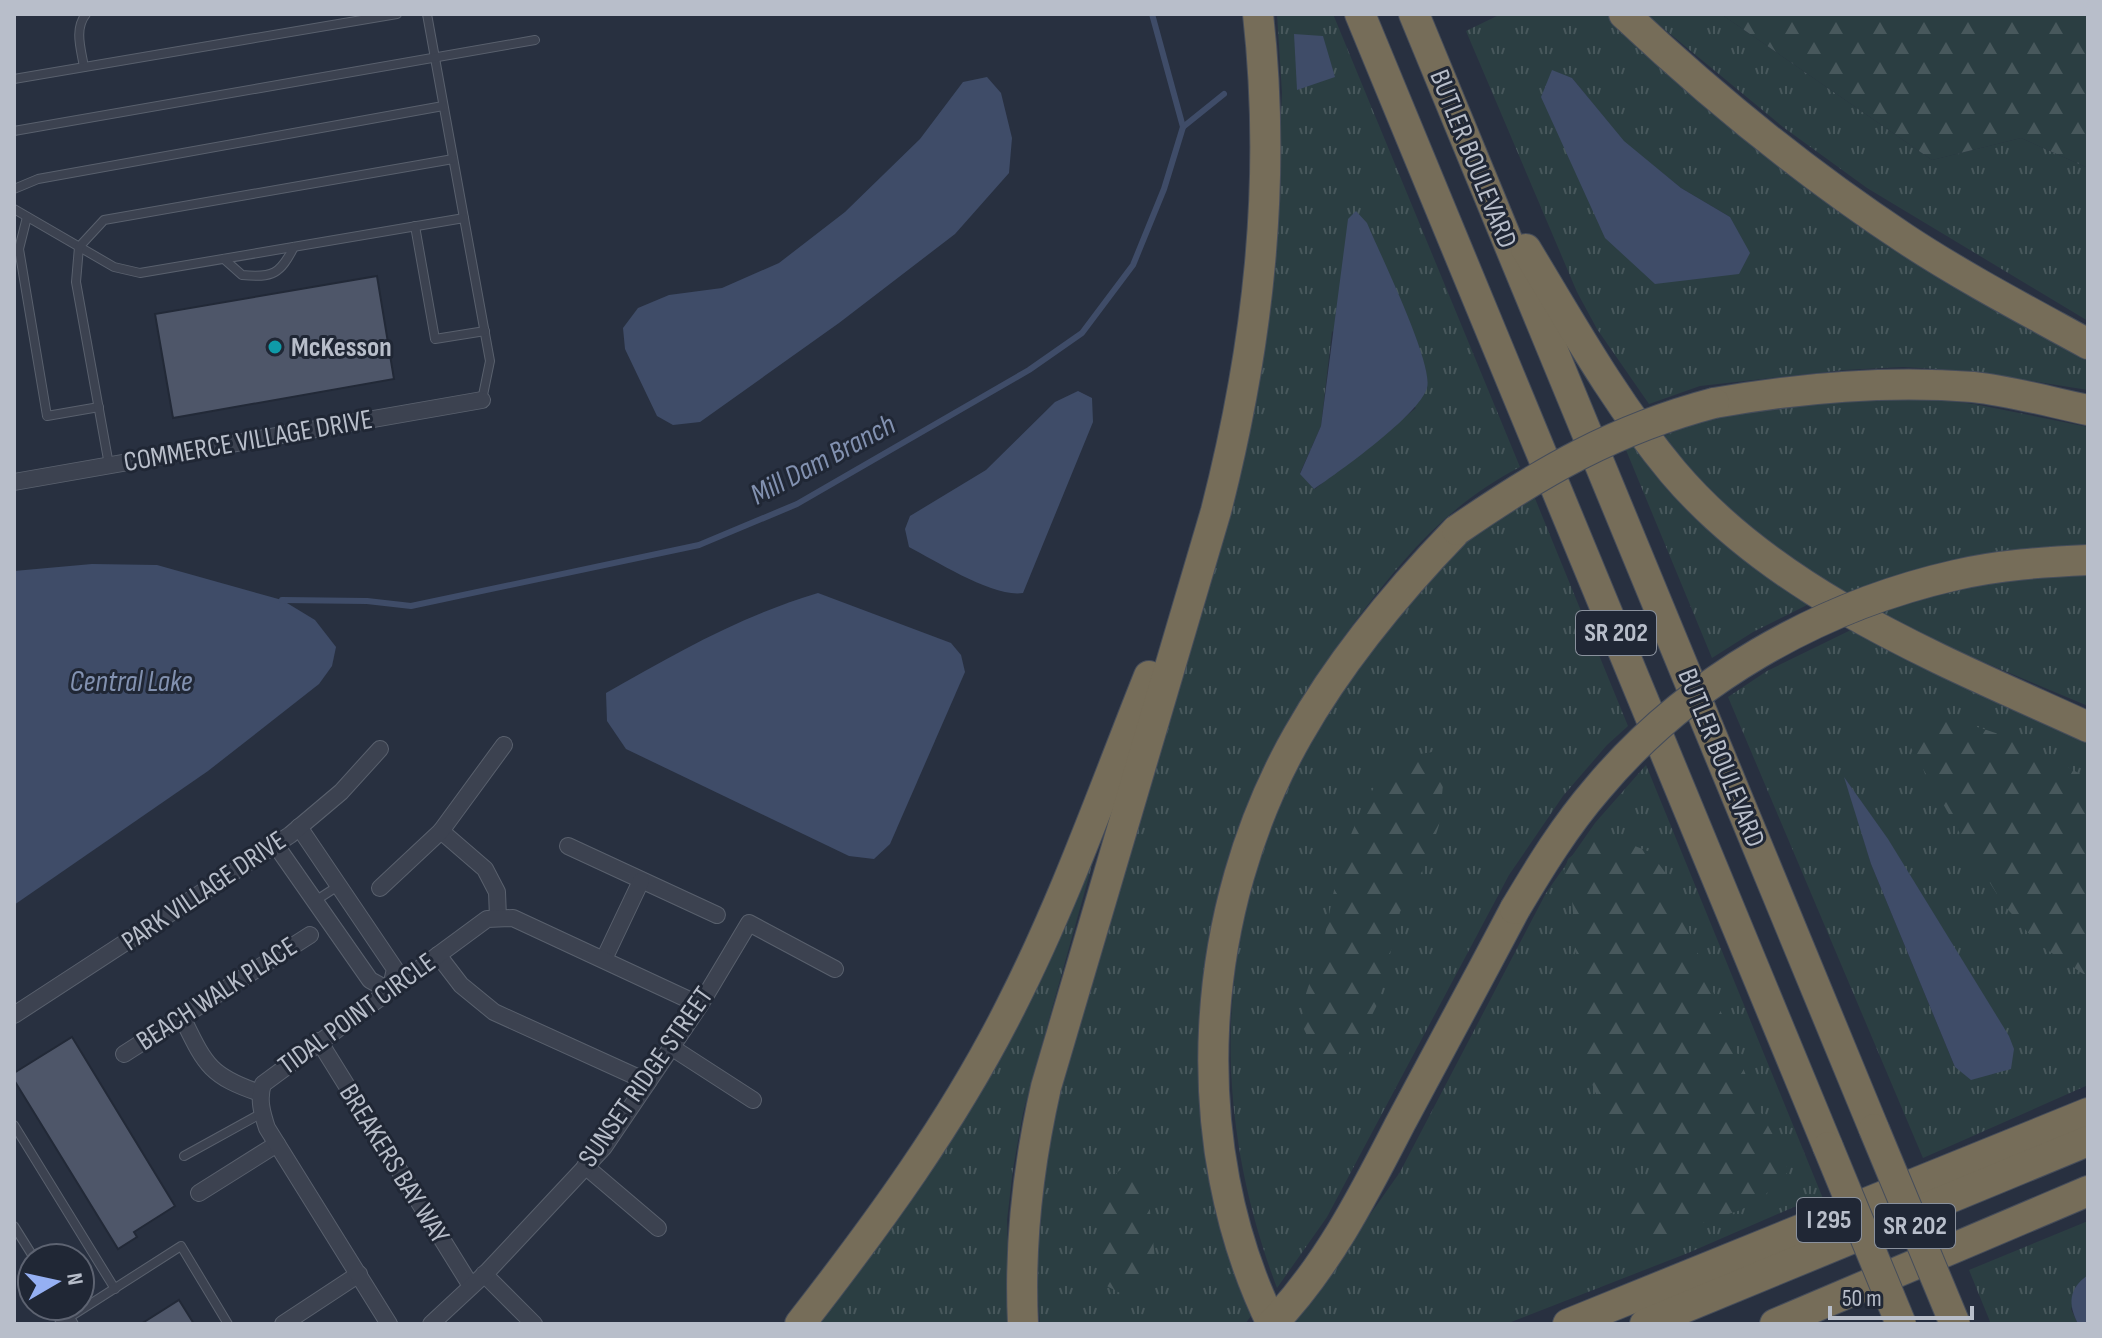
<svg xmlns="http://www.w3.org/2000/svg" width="2102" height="1338" font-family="'Sofia Sans Condensed',sans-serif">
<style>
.grass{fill:url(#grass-tufts);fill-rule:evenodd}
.forest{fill:url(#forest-firs)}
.water{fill:#3f4c68}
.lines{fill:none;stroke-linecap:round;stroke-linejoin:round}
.stream{stroke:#3f4c68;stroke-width:6}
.building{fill:#4e5669;stroke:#222937;stroke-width:2}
.lane-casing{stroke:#59606d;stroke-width:10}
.street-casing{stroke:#59606d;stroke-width:18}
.highway-casing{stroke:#464d5a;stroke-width:32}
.lane{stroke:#3c4250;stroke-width:8}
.street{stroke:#3c4250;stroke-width:16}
.highway{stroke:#766d59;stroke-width:30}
.highway-bridge-casing{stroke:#464d5a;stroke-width:32;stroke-linecap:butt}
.highway-bridge{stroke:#766d59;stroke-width:30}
.culture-dot{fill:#0f9aa8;stroke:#202735;stroke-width:3}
.labels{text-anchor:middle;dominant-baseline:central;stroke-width:6;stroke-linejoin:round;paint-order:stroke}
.shield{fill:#202735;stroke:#8a919d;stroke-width:2}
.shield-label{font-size:26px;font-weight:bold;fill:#b8beca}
.street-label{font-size:28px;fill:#b8beca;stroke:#202735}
.poi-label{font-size:28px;font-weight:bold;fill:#b8beca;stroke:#202735;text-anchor:start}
.water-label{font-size:30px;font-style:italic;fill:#8291b0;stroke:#202735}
</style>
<defs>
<pattern id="grass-tufts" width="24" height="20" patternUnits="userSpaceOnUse" patternTransform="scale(2)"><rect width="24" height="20" fill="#2b3e42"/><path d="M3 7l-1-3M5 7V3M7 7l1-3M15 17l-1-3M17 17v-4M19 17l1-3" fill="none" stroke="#48585c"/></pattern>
<pattern id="forest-firs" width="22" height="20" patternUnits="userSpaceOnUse" patternTransform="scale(2)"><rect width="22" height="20" fill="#2b3e42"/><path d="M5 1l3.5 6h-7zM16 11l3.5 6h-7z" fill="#48585c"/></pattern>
</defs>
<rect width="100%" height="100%" fill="#283040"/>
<!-- grass -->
<g class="grass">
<path d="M1277,14H1333L1520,467C1447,505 1403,558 1354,623C1263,746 1206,867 1200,1023C1200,1049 1198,1075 1201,1101C1203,1125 1213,1149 1218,1172C1230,1219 1242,1266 1254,1312L1245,1324H1040C1037,1287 1035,1249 1039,1213C1044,1169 1053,1127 1062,1085L1276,211L1282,93ZM1332,331L1416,408L1315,489L1300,473L1321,426Z"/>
<path d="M1501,14H1611L2088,355V390L1970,371L1903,367L1844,370L1700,386L1649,404L1597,329L1577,292L1466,31ZM1572,78L1623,141L1681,188L1730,217L1655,284Z"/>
<path d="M1646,14H1721L1932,160L2021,138L2088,168V321L1867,188L1783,127Z"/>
<path d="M1922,398L1974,404L2088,427V706L1917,634L1781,556L1687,470L1661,437C1676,431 1692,424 1708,420C1776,400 1852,399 1922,398Z"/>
<path d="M1641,444L1809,604L1753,632L1712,658L1626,450Z"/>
<path d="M1534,496L1628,726L1607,745L1563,796L1509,875L1327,1217L1277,1288C1190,1057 1226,834 1380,640C1411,601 1443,559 1483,529C1499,517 1517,507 1534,496Z"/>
<path d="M1857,627L2088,734V1085L1923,1158L1728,697L1767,671ZM1846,780L1867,811L1955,1067L1871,864Z"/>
<path d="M1646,765L1824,1201L1794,1207L1688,1253L1506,1324H1293L1400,1172L1546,893L1595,823Z"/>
<path d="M1099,840L1023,1113L1013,1169L1007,1220L1010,1324H808Z"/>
<path d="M2088,1221V1275L2071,1309L2078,1324H1991L1969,1270Z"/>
</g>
<!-- forest -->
<g class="forest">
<path d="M1721,14H2088V168L2021,138L1932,160Z"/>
<path d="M1927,715L1962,722L2014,739L2088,778V977L2038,944L2004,905L1974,858L1910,746L1908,717Z"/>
<path d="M1432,752L1443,785L1439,825L1427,862L1400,912L1379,1001L1363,1033L1339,1067L1327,1071L1316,1056L1304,1029L1302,1005L1323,944L1340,861L1362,808L1378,781L1409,756Z"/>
<path d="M1612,837L1650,852L1667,875L1760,1111L1785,1157L1788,1172L1766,1194L1741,1210L1707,1221L1672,1237L1649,1241L1627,1226L1633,1197L1655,1169L1622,1139L1605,1118L1585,1065L1572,900L1564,871L1568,859L1588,842Z"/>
<path d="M1136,1158L1144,1176L1149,1201L1156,1269L1145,1288L1120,1293L1103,1284C1100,1263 1100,1202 1109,1184C1115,1172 1126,1165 1136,1158Z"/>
</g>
<!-- water -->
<g class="water">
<path d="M1294,34L1323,36L1335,77L1297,90Z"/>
<path d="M1552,70L1572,78L1624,141L1681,188L1730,217L1750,253L1739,274L1655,284L1605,238L1541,97Z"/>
<path d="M987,77L1001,93L1012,138L1009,173L955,234L839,323L700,422L673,425L657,416L625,349L623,328L638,308L669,295L722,288L779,263L845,212L920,139L963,82Z"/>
<path d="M1356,211L1367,223C1379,252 1434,364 1427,388C1419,415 1339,472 1314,489L1300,474L1321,426L1348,219Z"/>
<path d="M1078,391L1092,398L1093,422L1023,593C994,598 936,561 909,547L905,529L910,516L986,470L1055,402Z"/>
<path d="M92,564L157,565L282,600L315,620L336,647L332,666L319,684L208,771L14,905V571Z"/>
<path d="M818,593L951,643L961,655L965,672L890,844L874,859L849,856L626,749L607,721L606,693C676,653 741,616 818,593Z"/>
<path d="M1844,777L1888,839L2009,1036L2014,1049L2011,1069L1971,1080L1955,1067L1871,864Z"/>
<path d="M2088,1275V1324H2078C2068,1304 2068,1289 2088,1275Z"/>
</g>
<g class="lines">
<!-- stream -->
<g class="stream">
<path d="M1152,14L1183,127"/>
<path d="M282,600L367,601L411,606L699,545L797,504L1029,370L1082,333L1133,265L1164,189L1183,127L1224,94"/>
</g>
</g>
<!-- building -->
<g class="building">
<path d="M377,276L394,379L173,418L155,314Z"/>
<path d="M72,1037L175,1206L134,1232L137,1237L118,1249L14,1080V1073Z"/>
<path d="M179,1300L194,1324H141Z"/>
</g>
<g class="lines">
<!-- lane casing -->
<g class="lane-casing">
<g id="lane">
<path d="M427,14L464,218"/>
<path d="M84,67C81,49 74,29 86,14"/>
<path d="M14,79L397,14"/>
<path d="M14,131L535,40"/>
<path d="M14,189L38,179L443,106"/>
<path d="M14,209L114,267L140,273L464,218L490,361L482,400"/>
<path d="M27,217L19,249L47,416L99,407"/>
<path d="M415,226L435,339L485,331"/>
<path d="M224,259L242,275C273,278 280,274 294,247"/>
<path d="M109,465L76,282L79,247L104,220L453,159"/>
<path d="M315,901L338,886"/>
<path d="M14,1125L115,1289"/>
<path d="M184,1156L262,1113"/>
<path d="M14,1226L34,1258"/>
<path d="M63,1306L74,1324"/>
<path d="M59,1324L181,1246L228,1324"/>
</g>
</g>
<!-- street casing -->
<g class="street-casing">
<g id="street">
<path d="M14,482L482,400"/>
<path d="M299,827L395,969L390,991"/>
<path d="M441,831L485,869L497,892L498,918"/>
<path d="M275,844L370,980L390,991"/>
<path d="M568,846L717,915"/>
<path d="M380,888L441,831L504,745"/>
<path d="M438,955L461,985L494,1012L648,1082"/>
<path d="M604,959L641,881"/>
<path d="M14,1015L290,835L341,792L380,749"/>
<path d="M182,1017C205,1064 209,1076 260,1093"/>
<path d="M319,1041L471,1286"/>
<path d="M671,1047L753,1100"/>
<path d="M124,1054L310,935"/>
<path d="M585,1166L658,1228"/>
<path d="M199,1193L277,1144"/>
<path d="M484,1274L534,1324"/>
<path d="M283,1324L359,1274"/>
<path d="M389,1324L267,1128C262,1113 258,1099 263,1084L487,919L513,918L700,1005"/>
<path d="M431,1324L486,1273L604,1147L700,1005L749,923L835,969"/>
</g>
</g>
<!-- highway casing -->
<g class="highway-casing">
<g id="highway">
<path d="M1360,14L1828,1147"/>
<path d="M1414,14L1874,1129"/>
<path d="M1624,14C1711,96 1804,172 1904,238C1963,277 2026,310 2088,344"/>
<path d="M1526,249C1572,325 1616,404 1673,472C1778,596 1944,661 2088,727"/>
<path d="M1714,403C1799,388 1886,380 1973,387C2011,391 2050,402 2088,410"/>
<path d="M800,1324C878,1224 954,1120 1011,1006C1065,900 1105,786 1149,676"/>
<path d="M1023,1324C1019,1243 1028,1166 1046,1087L1216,511C1258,347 1277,183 1258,14"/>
<path d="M1272,1324C1183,1142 1198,910 1298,735C1341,659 1397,592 1457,530"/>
<path d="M1272,1324C1327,1267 1364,1194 1400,1124C1438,1053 1477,981 1515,909"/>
<path d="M1568,1324L2088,1113"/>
<path d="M1645,1324L2088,1141"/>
<path d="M1775,1324L2088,1191"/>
</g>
</g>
<!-- lane -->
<use href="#lane" class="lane"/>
<!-- street -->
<use href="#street" class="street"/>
<!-- highway -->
<use href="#highway" class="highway"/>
<!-- highway-bridge casing -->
<g class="highway-bridge-casing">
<g id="highway-bridge">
<path d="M1457,530C1541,472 1615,429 1714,403"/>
<path d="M1515,909C1540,867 1565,826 1597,789C1687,681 1819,606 1956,575C1999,565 2044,562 2088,560"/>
<path d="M1874,1129L1955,1324"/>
<path d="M1828,1147L1901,1324"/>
</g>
</g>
<!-- highway-bridge -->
<use href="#highway-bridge" class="highway-bridge"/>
</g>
<!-- markers -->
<circle class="culture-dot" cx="275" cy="347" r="8"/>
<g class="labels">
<!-- shield labels -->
<g class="shield">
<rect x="1576" y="611" width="80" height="44" rx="6"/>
<rect x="1797" y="1198" width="64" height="44" rx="6"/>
<rect x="1875" y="1204" width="80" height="44" rx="6"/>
</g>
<g class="shield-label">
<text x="1616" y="633">SR 202</text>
<text x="1829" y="1220">I 295</text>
<text x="1915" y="1226">SR 202</text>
</g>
<!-- street labels -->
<g class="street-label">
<text transform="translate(1473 159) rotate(68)">BUTLER BOULEVARD</text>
<text transform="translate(248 441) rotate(-10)">COMMERCE VILLAGE DRIVE</text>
<text transform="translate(1721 758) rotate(68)">BUTLER BOULEVARD</text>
<text transform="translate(204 891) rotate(-34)">PARK VILLAGE DRIVE</text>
<text transform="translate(217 994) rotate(-33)">BEACH WALK PLACE</text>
<text transform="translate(357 1014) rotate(-36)">TIDAL POINT CIRCLE</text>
<text transform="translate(646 1077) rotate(-55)">SUNSET RIDGE STREET</text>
<text transform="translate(394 1164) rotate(58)">BREAKERS BAY WAY</text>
</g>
<!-- poi labels -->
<g class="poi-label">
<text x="291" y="347">McKesson</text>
</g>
<!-- water labels -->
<g class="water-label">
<text transform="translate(823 460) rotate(-28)">Mill Dam Branch</text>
<text x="131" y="682">Central Lake</text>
</g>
</g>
<!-- border -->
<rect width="2102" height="1338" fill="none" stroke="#b8beca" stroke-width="32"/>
<!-- north arrow -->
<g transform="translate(56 1282) rotate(81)"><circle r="38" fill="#202735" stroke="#5d6371" stroke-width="2"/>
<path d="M0-6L14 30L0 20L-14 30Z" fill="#95b0f3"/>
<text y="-12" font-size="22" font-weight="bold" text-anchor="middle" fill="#b8beca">N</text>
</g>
<!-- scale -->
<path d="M1830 1306v12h142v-12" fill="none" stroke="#b8beca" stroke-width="4"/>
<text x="1842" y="1306" font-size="24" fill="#b8beca" stroke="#202735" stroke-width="6" paint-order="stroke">50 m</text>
</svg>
